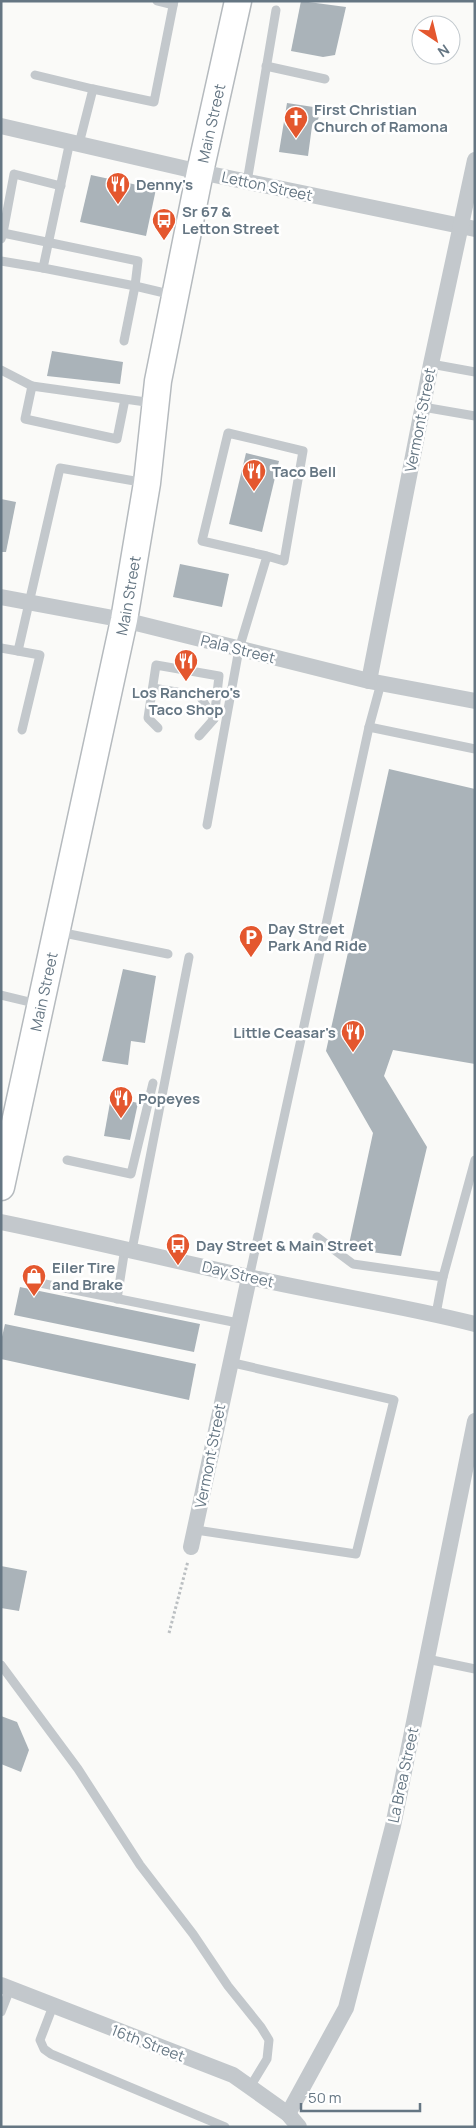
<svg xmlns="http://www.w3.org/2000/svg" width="476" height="2128" font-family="Manrope,sans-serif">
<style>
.building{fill:#aab3b9}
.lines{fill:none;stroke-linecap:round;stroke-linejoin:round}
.primary-casing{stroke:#b5babe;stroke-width:29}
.path{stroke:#bbbfc2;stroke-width:3;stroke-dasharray:2.5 2.5;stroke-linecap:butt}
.service{stroke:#c3c8cc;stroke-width:9}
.minor{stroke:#c3c8cc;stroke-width:16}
.primary{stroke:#fff;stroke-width:26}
.labels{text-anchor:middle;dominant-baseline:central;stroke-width:5;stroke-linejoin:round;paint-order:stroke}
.poi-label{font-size:15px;font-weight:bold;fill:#657683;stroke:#fff;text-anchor:start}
.street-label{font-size:15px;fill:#657683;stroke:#fff}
</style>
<rect width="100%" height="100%" fill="#fafaf8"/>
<!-- building -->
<g class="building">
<path d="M301,1L346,7L335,55L323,57L291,51Z"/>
<path d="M287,103L320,108L317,127L312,126L308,156L279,152Z"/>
<path d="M91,175L156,189L146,236L80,222Z"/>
<path d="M52,351L123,362L120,384L47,376Z"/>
<path d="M246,453L279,461L262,532L229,524Z"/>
<path d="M1,499L16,502L6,552H1Z"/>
<path d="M180,564L229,574L222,607L173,597Z"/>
<path d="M389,769L475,789V1064L393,1050L384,1076L427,1147L401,1256L348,1249L373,1133L326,1051Z"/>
<path d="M123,969L156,976L145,1043L131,1041L128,1065L102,1061Z"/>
<path d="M111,1097L138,1103L130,1140L104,1136Z"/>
<path d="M20,1287L200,1324L194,1352L14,1315Z"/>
<path d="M5,1324L196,1364L189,1400L1,1359V1341Z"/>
<path d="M1,1566L27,1571L19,1611L1,1608Z"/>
<path d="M1,1716L17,1722L29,1750L21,1772L1,1764Z"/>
</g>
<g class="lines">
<!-- primary casing -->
<g class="primary-casing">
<g id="primary">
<path id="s1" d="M1,1187L124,620L147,483L158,381L200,172L238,1"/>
</g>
</g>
<!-- path -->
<path class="path" d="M169,1633L188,1561"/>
<!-- service -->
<g class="service">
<path d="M157,1L173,5"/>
<path d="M266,66L325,79"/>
<path d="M35,75L93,89"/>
<path d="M70,141L43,268L135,286L124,341"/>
<path d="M79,144L93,89L154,102L174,1"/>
<path d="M247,182L276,10"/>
<path d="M3,233L14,174L61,186"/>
<path d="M1,239L3,233L138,261L135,286L173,295"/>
<path d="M1,261L43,268"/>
<path d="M431,364L475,372"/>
<path d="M1,370L32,386"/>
<path d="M125,399L117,439L25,419L32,386L153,403"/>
<path d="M423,407L475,416"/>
<path d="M1,648L18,651L60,468L146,483"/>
<path d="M18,651L40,655L22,730"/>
<path d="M153,688L200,696L214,719"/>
<path d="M369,727L475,749"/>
<path d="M158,728L148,718L156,665L219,676L214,719L199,736"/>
<path d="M207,825L239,649L267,556L202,541L228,433L303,451L284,561L267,556"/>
<path d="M59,932L168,954"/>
<path d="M1,995L38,1004"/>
<path d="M67,1160L131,1174L153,1083"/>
<path d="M317,1237L353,1264L443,1277L436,1314"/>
<path d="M132,1250L189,957"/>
<path d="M443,1277L475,1160"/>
<path d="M249,1278L369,727L381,683"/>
<path d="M40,1283L238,1323"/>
<path d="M117,1299L125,1248"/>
<path d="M196,1530L356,1554L394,1400L229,1362"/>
<path d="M427,1659L475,1669"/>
<path d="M1,1665L78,1769L140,1865L193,1934L228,1986L261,2027L269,2040L267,2059L250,2087"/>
<path d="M53,2006L40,2040L44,2049L51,2054L225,2127"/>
<path d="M1,2012L10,1989"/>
</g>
<!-- minor -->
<g class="minor">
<path d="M1,126L200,172L475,229"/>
<path d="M1,597L124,620L369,681L475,701"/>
<path d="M369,681L431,364L475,160"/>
<path d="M1,1222C84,1239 166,1259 249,1277C324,1294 400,1305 475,1324"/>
<path d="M191,1547L249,1278"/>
<path d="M1,1985L233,2075L288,2114L299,2127"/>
<path d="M288,2114L346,2008L393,1826L475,1421"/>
</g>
<!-- primary -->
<use href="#primary" class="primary"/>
</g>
<!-- icons -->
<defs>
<g id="church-pin" transform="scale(1.25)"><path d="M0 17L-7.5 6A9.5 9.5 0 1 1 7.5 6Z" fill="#e4572e" stroke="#fff"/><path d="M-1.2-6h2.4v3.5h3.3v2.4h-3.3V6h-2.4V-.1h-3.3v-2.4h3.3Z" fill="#fff"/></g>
<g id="restaurant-pin" transform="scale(1.25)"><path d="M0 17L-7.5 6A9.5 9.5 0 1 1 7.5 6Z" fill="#e4572e" stroke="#fff"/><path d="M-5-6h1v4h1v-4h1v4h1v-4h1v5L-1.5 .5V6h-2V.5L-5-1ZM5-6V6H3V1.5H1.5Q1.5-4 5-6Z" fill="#fff"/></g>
<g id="bus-pin" transform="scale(1.25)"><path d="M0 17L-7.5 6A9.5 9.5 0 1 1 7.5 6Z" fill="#e4572e" stroke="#fff"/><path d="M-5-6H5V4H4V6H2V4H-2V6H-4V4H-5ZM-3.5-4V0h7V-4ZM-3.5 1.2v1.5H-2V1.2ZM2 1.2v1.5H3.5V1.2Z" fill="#fff"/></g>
<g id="parking-pin" transform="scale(1.25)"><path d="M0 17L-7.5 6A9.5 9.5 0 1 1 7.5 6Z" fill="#e4572e" stroke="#fff"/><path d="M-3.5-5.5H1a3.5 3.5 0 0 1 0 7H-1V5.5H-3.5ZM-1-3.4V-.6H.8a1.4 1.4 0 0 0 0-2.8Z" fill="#fff"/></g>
<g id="shop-pin" transform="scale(1.25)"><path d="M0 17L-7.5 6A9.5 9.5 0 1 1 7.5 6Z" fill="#e4572e" stroke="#fff"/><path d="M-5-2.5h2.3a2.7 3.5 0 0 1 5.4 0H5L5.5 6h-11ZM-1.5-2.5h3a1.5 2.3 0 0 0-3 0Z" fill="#fff"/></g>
</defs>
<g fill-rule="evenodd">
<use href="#church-pin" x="296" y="118"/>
<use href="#restaurant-pin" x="118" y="184"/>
<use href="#bus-pin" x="164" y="220"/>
<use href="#restaurant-pin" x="254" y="471"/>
<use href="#restaurant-pin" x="186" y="661"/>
<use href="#parking-pin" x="251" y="937"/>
<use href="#restaurant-pin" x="353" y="1032"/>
<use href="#restaurant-pin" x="121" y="1098"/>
<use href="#bus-pin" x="178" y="1245"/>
<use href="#shop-pin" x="34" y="1276"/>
</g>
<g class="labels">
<!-- poi labels -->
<g class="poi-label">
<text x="314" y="109">First Christian<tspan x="314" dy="17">Church of Ramona</tspan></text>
<text x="136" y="184">Denny's</text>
<text x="182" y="211">Sr 67 &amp;<tspan x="182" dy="17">Letton Street</tspan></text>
<text x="272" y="471">Taco Bell</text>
<text x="186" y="692" text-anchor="middle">Los Ranchero's<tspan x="186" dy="17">Taco Shop</tspan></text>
<text x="268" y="928">Day Street<tspan x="268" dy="17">Park And Ride</tspan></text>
<text x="336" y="1032" text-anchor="end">Little Ceasar's</text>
<text x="138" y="1098">Popeyes</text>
<text x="196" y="1245">Day Street &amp; Main Street</text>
<text x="52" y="1267">Eiler Tire<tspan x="52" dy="17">and Brake</tspan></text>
</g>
<!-- street labels -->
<g class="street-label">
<text stroke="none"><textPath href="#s1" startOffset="1085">Main Street</textPath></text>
<text transform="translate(267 186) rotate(12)">Letton Street</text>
<text transform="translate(420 420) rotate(-79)">Vermont Street</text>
<text stroke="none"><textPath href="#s1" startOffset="605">Main Street</textPath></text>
<text transform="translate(238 649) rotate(14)">Pala Street</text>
<text stroke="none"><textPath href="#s1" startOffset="200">Main Street</textPath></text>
<text transform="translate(238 1274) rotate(13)">Day Street</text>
<text transform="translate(210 1456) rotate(-79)">Vermont Street</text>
<text transform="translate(403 1775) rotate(-78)">La Brea Street</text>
<text transform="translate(148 2043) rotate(21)">16th Street</text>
</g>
</g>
<!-- border -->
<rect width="476" height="2128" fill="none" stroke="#657683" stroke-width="5"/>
<!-- north arrow -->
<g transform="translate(436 40) rotate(145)"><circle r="24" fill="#ffffff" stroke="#c1c8cd"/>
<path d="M0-4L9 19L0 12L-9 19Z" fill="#e4572e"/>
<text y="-8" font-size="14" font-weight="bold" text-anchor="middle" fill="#657683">N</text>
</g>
<!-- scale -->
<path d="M301 2103v8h119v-8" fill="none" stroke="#657683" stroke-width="2.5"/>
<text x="308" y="2103" font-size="15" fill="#657683" stroke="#ffffff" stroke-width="4" paint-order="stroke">50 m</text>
</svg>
